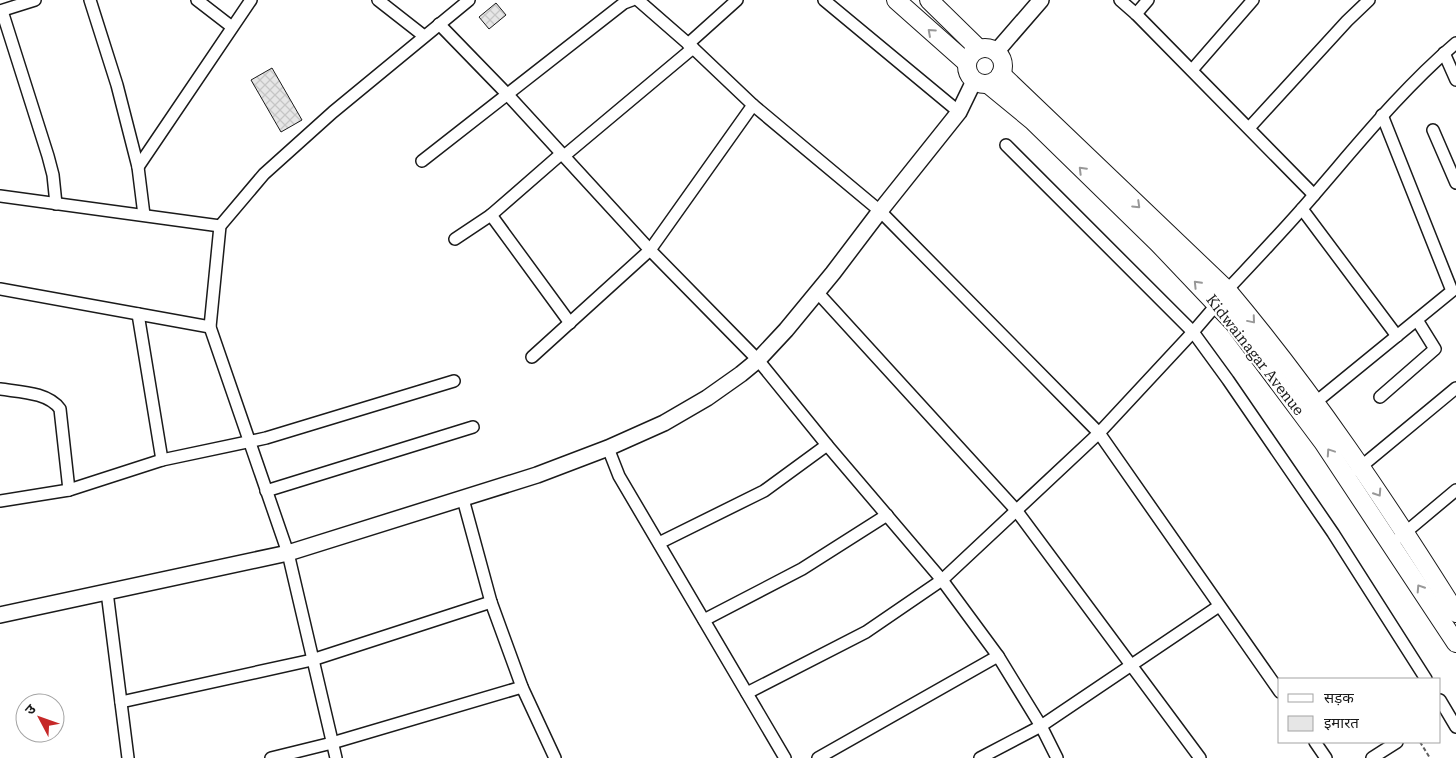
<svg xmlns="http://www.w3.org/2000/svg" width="1456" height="758" font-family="'Roboto Serif','Noto Sans Devanagari',serif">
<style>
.building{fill:url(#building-cross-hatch);stroke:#1a1a1a}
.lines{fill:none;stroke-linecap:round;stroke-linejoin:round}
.street-casing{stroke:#1a1a1a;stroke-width:14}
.secondary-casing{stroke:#1a1a1a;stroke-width:18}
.primary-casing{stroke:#1a1a1a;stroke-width:20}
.path{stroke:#5f5f5f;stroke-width:2;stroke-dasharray:4 2.5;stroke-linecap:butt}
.street{stroke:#fff;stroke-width:11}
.secondary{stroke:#fff;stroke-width:15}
.primary{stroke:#fff;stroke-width:18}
.oneway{stroke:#989898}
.labels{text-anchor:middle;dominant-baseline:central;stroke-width:4;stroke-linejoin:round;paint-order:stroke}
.street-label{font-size:15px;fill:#1a1a1a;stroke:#fff}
</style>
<defs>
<pattern id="building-cross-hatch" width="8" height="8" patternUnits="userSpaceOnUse" patternTransform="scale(1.25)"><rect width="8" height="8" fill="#e6e6e6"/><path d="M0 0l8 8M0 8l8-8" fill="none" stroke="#c5c5c5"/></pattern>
</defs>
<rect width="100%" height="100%" fill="#fff"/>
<!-- building -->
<g class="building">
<path d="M496,3L506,15L489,29L479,17Z"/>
<path d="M272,68L302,120L281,132L251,80Z"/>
</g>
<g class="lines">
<!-- street casing -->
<g class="street-casing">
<g id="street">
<path d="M90,0L117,85L138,167L144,215"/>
<path d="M197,0L232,27"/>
<path d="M378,0L424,36"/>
<path d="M638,0L693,48L753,105L880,211L1099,433L1280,692"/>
<path d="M824,0L959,112"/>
<path d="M1120,0L1136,14L1314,195"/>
<path d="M0,11L35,0"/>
<path d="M2,11L48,156L53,175L56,204"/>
<path d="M1136,14L1148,0"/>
<path d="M439,24L507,94L650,250L758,360L827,445L942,580L998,656L1041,726L1057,758"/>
<path d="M688,44L737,0"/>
<path d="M1444,53L1456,80"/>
<path d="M1192,70L1253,0"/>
<path d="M1249,128L1347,21L1369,0"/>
<path d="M1433,130L1456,183"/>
<path d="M1006,145L1193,332L1228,380L1333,533L1426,679"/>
<path d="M564,156L693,48"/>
<path d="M422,161L624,3L632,0"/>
<path d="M138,167L251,0"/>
<path d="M0,196L220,226"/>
<path d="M1302,209L1397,336"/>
<path d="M491,215L570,323"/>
<path d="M455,239L491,215L561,154"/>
<path d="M0,289L210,327"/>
<path d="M818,293L1016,510L1200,758"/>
<path d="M138,314L162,460"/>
<path d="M532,357L650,250L753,105"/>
<path d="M0,389C19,392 48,392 60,409L69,490"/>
<path d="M1380,397L1435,349L1417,320"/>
<path d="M1311,406L1452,291L1382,115"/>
<path d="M608,448L619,476L785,758"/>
<path d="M1357,470L1456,388"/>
<path d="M266,491L473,427"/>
<path d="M463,499L491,602L522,687L555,758"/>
<path d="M0,501L69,490L162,460L266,438L454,381"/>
<path d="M1400,537L1456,490"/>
<path d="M659,543L764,491L827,445"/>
<path d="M107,592L128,758"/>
<path d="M704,620L802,569L887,515"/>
<path d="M747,693L866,632L942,580L1099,433L1193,332L1217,304L1227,290C1256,259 1286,228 1314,195C1359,143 1403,88 1456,43"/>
<path d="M1440,700L1456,727"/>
<path d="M121,702L312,660L491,602"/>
<path d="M1315,742L1326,758"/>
<path d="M271,758L332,743L522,687"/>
<path d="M336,758L288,553L210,327L220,226L264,174L333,112L469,0"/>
<path d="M818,758L998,656"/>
<path d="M980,758L1041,726L1219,606"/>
<path d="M1372,758L1397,742"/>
</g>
</g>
<!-- secondary casing -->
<g class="secondary-casing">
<g id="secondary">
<path d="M996,52L1041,0"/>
<path d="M0,615L288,553L537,475L608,448L664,423L707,398L741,374L758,360L786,330L833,273L880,211L959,112L974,81"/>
</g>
</g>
<!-- primary casing -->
<g class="primary-casing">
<g id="primary">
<path d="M896,0L967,63"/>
<path d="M929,0L979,49"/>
<circle cx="985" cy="66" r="18"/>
<path d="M1001,74L1227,290C1312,391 1386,501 1456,613"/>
<path d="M988,84L1033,121L1158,243L1234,323L1323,442L1456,643"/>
</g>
</g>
<!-- path -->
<path class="path" d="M1420,742L1430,758"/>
<!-- street -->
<use href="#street" class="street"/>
<!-- secondary -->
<use href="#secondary" class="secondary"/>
<!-- primary -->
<use href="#primary" class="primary"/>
</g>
<!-- one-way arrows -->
<defs><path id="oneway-chevron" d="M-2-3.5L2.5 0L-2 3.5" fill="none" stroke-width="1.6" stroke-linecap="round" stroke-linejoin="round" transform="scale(1.25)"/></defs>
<g class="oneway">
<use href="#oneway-chevron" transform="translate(931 32) rotate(-138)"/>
<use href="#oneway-chevron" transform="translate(1082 170) rotate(-135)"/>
<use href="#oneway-chevron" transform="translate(1137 205) rotate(44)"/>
<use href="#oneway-chevron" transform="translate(1197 284) rotate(-134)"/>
<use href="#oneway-chevron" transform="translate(1252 320) rotate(50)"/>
<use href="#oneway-chevron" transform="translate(1330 452) rotate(-124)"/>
<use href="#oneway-chevron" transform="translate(1378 493) rotate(57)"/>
<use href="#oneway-chevron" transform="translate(1420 588) rotate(-123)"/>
</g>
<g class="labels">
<!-- street labels -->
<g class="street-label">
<text transform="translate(1255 355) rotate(52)">Kidwainagar Avenue</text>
</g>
</g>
<!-- legend -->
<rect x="1278" y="678" width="162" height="65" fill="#ffffff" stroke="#a3a3a3"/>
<rect x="1288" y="694" width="25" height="8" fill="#ffffff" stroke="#a3a3a3"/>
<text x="1324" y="703" font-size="15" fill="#1a1a1a">सड़क</text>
<rect x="1288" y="716" width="25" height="15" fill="#e6e6e6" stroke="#a3a3a3"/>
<text x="1324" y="728" font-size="15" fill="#1a1a1a">इमारत</text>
<!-- north arrow -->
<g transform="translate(40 718) rotate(311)"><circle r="24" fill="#ffffff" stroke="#a3a3a3"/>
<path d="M0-4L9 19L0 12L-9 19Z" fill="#c62828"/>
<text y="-8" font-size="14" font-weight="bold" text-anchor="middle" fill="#1a1a1a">उ</text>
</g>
</svg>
